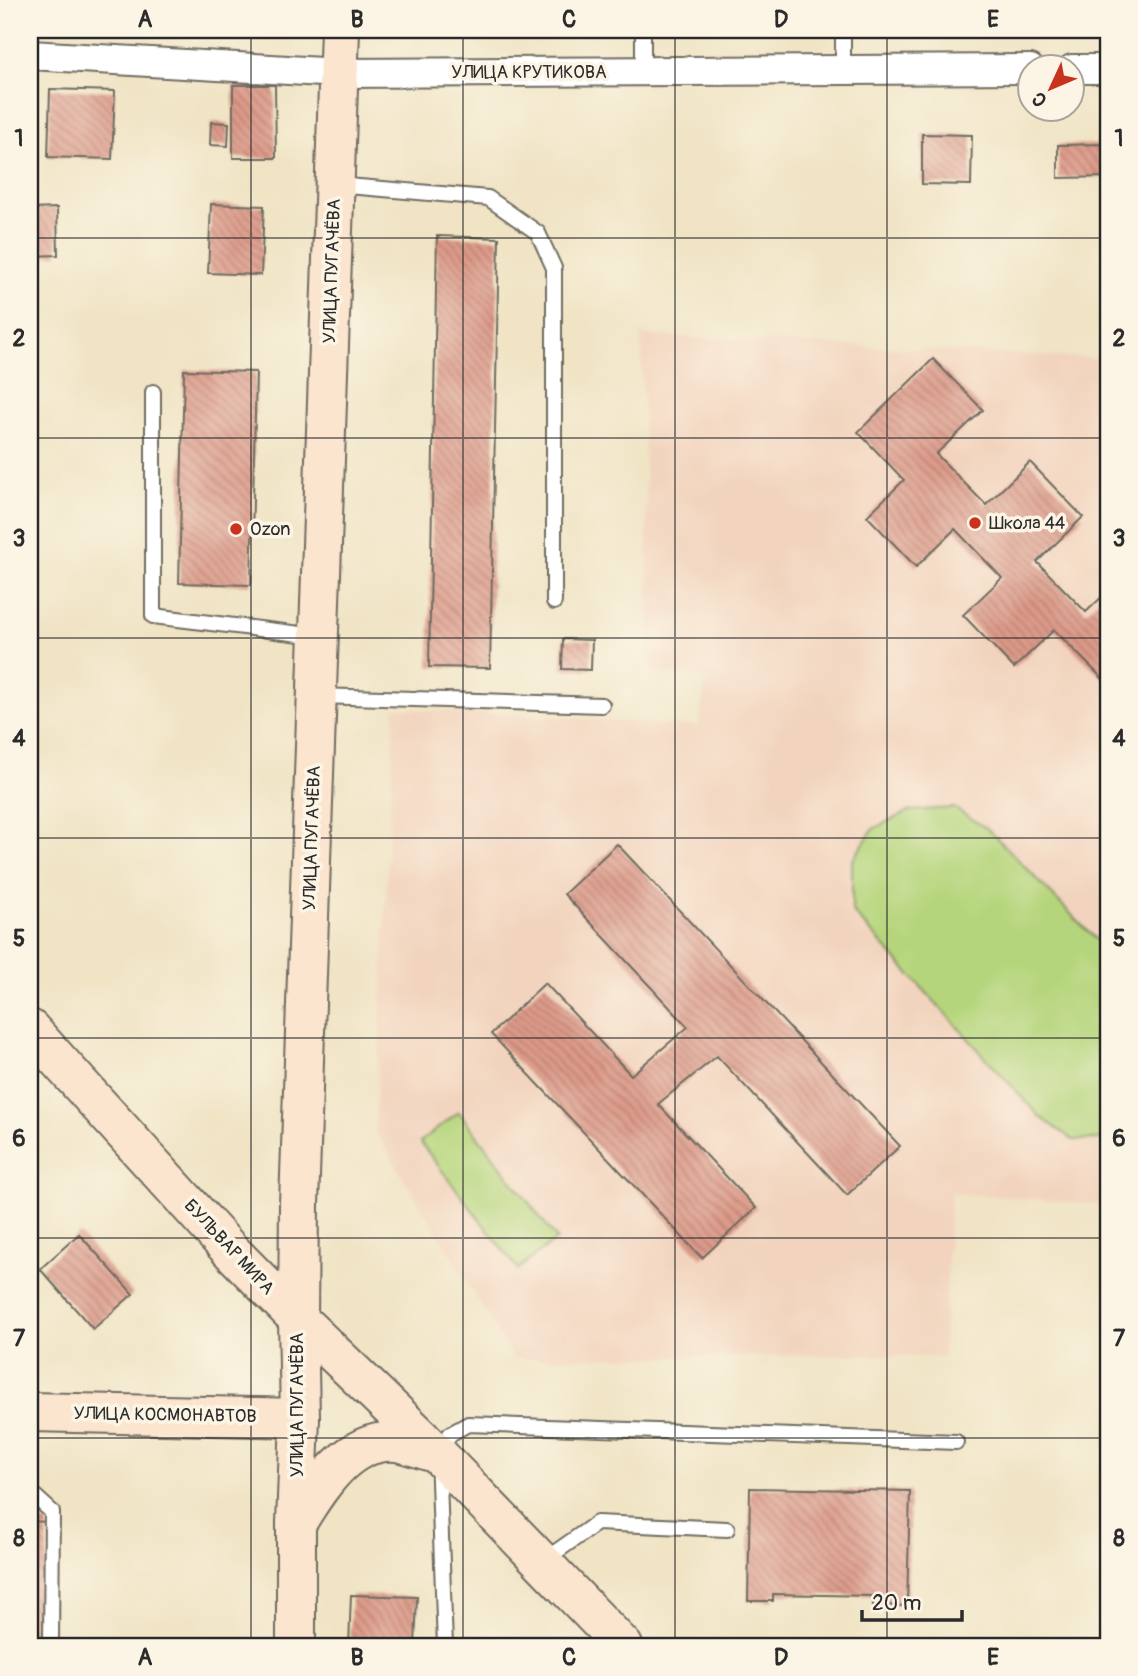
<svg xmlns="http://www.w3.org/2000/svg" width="1138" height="1676" font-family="Pangolin,sans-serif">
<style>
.built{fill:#f2d4be}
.park{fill:#b5d57c;stroke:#708054;stroke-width:2}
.building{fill:url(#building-back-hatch)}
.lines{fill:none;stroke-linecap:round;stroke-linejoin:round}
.lane-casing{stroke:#706c61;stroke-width:18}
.street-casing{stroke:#706c61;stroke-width:32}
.secondary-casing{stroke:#706c61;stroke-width:42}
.lane{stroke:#fff;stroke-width:14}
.street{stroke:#fff;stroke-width:28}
.secondary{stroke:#fbe5cf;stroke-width:38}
.grid{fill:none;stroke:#2b2b2b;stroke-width:2;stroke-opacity:0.55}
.poi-dot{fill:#c8321e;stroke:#fcf5e5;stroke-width:2.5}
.labels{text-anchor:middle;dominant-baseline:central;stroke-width:7;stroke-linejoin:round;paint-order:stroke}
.street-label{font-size:18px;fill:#2b2b2b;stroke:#fcf5e5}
.poi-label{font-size:18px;fill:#2b2b2b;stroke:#fcf5e5;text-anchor:start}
.neatline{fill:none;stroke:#2b2b2b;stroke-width:2.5}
.grid-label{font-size:23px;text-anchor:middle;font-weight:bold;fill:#2b2b2b}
</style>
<defs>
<pattern id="building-back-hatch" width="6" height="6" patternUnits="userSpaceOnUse" patternTransform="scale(1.75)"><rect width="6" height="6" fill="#dd9a89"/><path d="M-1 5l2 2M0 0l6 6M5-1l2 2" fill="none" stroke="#b37e70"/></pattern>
</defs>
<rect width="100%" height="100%" fill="#fcf5e5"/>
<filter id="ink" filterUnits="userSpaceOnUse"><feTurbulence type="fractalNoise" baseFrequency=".0143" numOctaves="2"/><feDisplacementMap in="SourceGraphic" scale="14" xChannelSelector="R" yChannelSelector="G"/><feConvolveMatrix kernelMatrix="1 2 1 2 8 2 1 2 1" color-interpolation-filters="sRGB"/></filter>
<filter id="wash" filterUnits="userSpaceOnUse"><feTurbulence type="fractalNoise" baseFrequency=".00686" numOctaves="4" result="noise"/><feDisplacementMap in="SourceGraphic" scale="28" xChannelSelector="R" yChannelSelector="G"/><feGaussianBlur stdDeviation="1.57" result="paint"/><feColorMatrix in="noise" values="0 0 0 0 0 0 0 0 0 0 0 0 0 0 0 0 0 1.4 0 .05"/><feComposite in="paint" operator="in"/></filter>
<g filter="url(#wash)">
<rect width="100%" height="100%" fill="#f0e4c5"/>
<!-- built -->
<path class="built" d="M641,335L1108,359V1205L951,1193L943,1357L846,1355L514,1359L375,1131L395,708L699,726L706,678L651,671Z"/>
<!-- park -->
<g class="park">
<path d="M954,808L989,830L1108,952V1139L1073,1140L1039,1116L852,911V861L873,829L909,811Z"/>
<path d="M459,1112L557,1239L518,1269L420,1142Z"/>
</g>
<g id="blocks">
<!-- building -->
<g class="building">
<path d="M233,85H275L276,158H233Z"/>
<path d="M50,89L115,91L112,159L48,157Z"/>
<path d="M211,122L229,123L228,146L210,145Z"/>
<path d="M922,134L972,135L971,185L922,184Z"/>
<path d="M1108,144V177L1058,178V145Z"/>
<path d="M211,204L264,206L261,275L208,273Z"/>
<path d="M57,208L58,255L30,256V209Z"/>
<path d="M437,236L499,238L490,668L429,667Z"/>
<path d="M933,359L983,410L936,454L986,505L1030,462L1083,517L1037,562L1086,612L1108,591V676L1104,680L1054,630L1014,668L963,615L1002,578L955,529L916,567L867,516L904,480L858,432Z"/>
<path d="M184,370L256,372L251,585L179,583Z"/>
<path d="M563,639L592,640L591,670L562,669Z"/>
<path d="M617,844L900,1146L847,1195L717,1056L658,1104L756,1208L702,1258L491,1034L545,983L631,1075L688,1027L564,894Z"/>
<path d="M79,1234L133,1294L93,1329L40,1269Z"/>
<path d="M750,1488L910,1491L907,1606L873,1605L874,1596L773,1594V1601H748Z"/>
<path d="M30,1521L48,1522L44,1646H30Z"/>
<path d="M351,1595L417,1597L415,1646H349Z"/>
</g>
</g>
</g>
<g filter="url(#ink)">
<use href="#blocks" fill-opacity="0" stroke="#706c61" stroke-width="2"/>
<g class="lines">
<!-- lane casing -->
<g class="lane-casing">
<g id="lane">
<path d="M643,30V71"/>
<path d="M843,70V30"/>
<path d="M336,185L488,198L538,233L554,268V602"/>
<path d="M153,392V616L317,636"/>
<path d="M318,696L602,705"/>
<path d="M30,1492L52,1512L51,1646"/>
<path d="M543,1561L597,1523L727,1529"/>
<path d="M445,1646L438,1454L450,1434L468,1424L956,1442"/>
</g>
</g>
<!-- street casing -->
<g class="street-casing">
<g id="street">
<path d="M30,55L339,73L1030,69"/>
<path d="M1072,69H1108"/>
</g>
</g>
<!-- secondary casing -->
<g class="secondary-casing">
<g id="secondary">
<path d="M30,1029L230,1250L298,1319L422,1438L623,1646"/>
<path d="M30,1412L300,1418"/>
<path d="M296,1524C318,1489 347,1438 396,1442C409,1444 424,1450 438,1454"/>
<path d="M296,1646V1524L300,1418L298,1319L299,1204L340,30"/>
</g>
</g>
<!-- lane -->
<use href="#lane" class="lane"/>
<!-- street -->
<use href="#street" class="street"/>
<!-- secondary -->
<use href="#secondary" class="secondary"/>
</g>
</g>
<!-- grid -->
<path class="grid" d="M251,30V1646M463,30V1646M675,30V1646M887,30V1646M30,238H1108M30,438H1108M30,638H1108M30,838H1108M30,1038H1108M30,1238H1108M30,1438H1108"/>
<!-- markers -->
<g class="poi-dot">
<circle cx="975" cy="523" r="7"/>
<circle cx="236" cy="529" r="7"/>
</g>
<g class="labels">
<!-- street labels -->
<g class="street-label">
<text x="529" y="72">УЛИЦА КРУТИКОВА</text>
<text transform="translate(332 271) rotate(-88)">УЛИЦА ПУГАЧЁВА</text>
<text transform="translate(312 838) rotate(-88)">УЛИЦА ПУГАЧЁВА</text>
<text transform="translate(229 1247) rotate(47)">БУЛЬВАР МИРА</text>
<text transform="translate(297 1405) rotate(-90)">УЛИЦА ПУГАЧЁВА</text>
<text transform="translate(165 1415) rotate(1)">УЛИЦА КОСМОНАВТОВ</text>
</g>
<!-- poi labels -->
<g class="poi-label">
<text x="989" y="523">Школа 44</text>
<text x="250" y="529">Ozon</text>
</g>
</g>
<!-- margin -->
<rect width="1138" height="1676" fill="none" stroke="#fcf5e5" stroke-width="77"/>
<!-- north arrow -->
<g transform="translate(1051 88) rotate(226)"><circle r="33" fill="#fcf5e5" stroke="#a8a49b" stroke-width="2"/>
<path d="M0-5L12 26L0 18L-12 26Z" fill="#c8321e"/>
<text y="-10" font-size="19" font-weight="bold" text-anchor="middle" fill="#2b2b2b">С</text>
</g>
<!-- scale -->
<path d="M862 1610v10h100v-10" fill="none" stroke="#2b2b2b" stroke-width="3.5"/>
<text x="872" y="1610" font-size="21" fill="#2b2b2b" stroke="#fcf5e5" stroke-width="5" paint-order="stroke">20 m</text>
<rect x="38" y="38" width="1062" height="1600" class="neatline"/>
<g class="grid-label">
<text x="145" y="27">A</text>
<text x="357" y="27">B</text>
<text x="569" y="27">C</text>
<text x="781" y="27">D</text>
<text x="993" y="27">E</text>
<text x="19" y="146">1</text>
<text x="1119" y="146">1</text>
<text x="19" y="346">2</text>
<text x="1119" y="346">2</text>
<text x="19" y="546">3</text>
<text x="1119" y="546">3</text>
<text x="19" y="746">4</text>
<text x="1119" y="746">4</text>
<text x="19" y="946">5</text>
<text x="1119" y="946">5</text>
<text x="19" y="1146">6</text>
<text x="1119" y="1146">6</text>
<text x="19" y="1346">7</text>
<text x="1119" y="1346">7</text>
<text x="19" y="1546">8</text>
<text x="1119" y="1546">8</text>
<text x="145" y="1665">A</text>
<text x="357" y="1665">B</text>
<text x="569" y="1665">C</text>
<text x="781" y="1665">D</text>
<text x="993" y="1665">E</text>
</g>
</svg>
